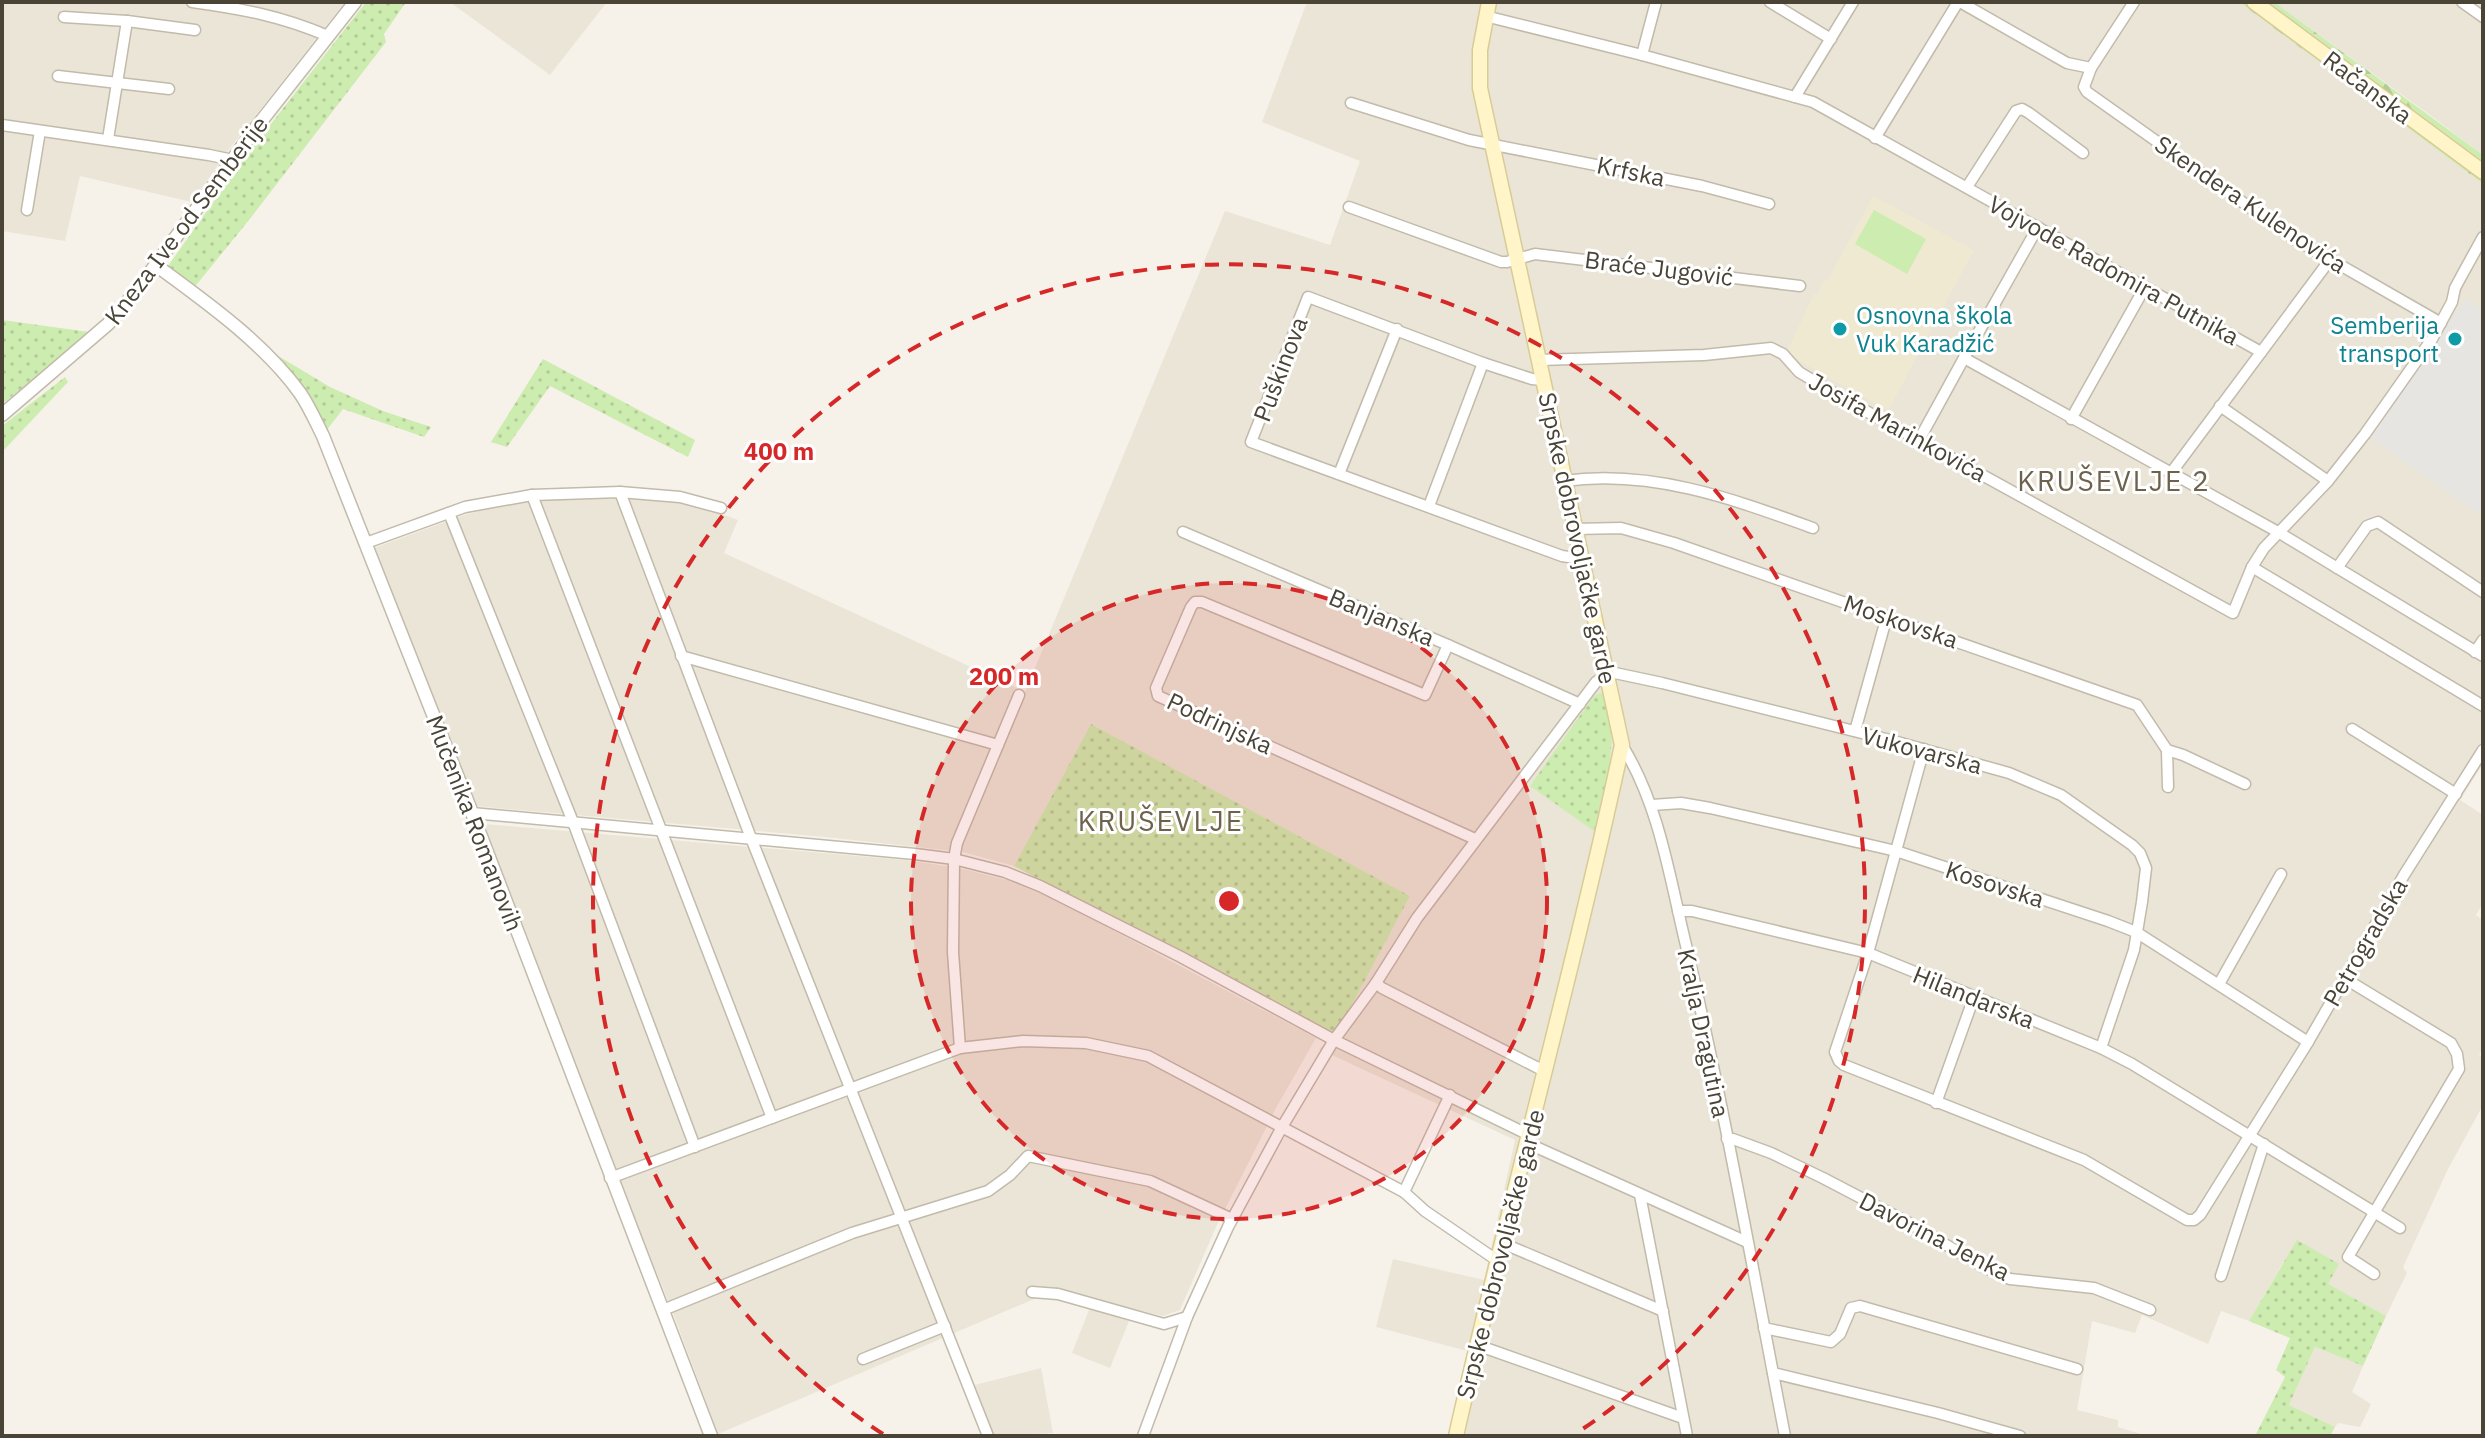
<svg xmlns="http://www.w3.org/2000/svg" width="2485" height="1438" font-family="'IBM Plex Sans',sans-serif">
<style>
.residential{fill:#eae5d7}
.education{fill:#efe9d2}
.grass{fill:url(#grass-dots)}
.forest{fill:url(#forest-firs)}
.pitch{fill:#cdecaf}
.parking{fill:#e7e5e1}
.lines{fill:none;stroke-linecap:round;stroke-linejoin:round}
.minor-casing{stroke:#c2bbab;stroke-width:13}
.tertiary-casing{stroke:#c2bbab;stroke-width:15}
.secondary-casing{stroke:#d9cb96;stroke-width:17}
.minor{stroke:#fff;stroke-width:10}
.tertiary{stroke:#fff;stroke-width:12}
.secondary{stroke:#fff5c9;stroke-width:14}
.ring{fill:none;stroke:#d62828;stroke-width:4;stroke-dasharray:14 10}
.culture-dot{fill:#0f9aa8;stroke:#fff;stroke-width:3}
.labels{text-anchor:middle;dominant-baseline:central;stroke-width:6;stroke-linejoin:round;paint-order:stroke}
.street-label{font-size:24px;fill:#4a4437;stroke:#fff}
.culture-label{font-size:24px;fill:#0d838f;stroke:#fff;text-anchor:start}
.quarter-label{font-size:28px;letter-spacing:2px;fill:#6e624d;stroke:#fff}
.centre{fill:#d62828;stroke:#fff;stroke-width:4}
.ring-label{font-size:24px;text-anchor:middle;font-weight:bold;fill:#d62828;stroke:#fff;stroke-width:6;stroke-linejoin:round;paint-order:stroke}
</style>
<defs>
<pattern id="grass-dots" width="8" height="8" patternUnits="userSpaceOnUse" patternTransform="scale(2)"><rect width="8" height="8" fill="#cdecaf"/><path d="M2 2h.1M6 6h.1" fill="none" stroke="#b2cc97" stroke-width="1.8" stroke-linecap="round"/></pattern>
<pattern id="forest-firs" width="22" height="20" patternUnits="userSpaceOnUse" patternTransform="scale(2)"><rect width="22" height="20" fill="#cdecaf"/><path d="M5 1l3.5 6h-7zM16 11l3.5 6h-7z" fill="#b2cc97"/></pattern>
</defs>
<rect width="100%" height="100%" fill="#f6f2e9"/>
<!-- residential -->
<g class="residential">
<path d="M2,2H345L230,148L192,202L80,176L65,241L2,231Z"/>
<path d="M450,2H607L550,75Z"/>
<path d="M1307,2H2239L2483,184V764L2460,800L2483,815V903L2476,915L2483,920V1048L2479,1055L2483,1057V1105L2448,1169L2403,1267L2407,1273L2386,1316L2284,1261L2249,1321L2221,1311L2208,1344L2142,1315L2135,1333L2092,1321L2077,1410L2118,1420V1427L2147,1436H1464L1483,1355L1376,1327L1393,1259L1484,1280L1515,1140L1319,1049L1334,1038L1410,896L1091,724L1014,866L963,852L825,837L474,806L374,548L464,515L514,502L539,499L642,498L688,502L738,520L724,553L1025,692L1225,211L1330,245L1360,161L1262,122Z"/>
<path d="M2274,2H2483V155L2430,115Z"/>
<path d="M484,824L905,860L959,868L1006,880L1042,894L1103,925L1316,1038L1276,1108L1216,1227L1180,1310L1163,1316L1055,1290L718,1434L673,1313L599,1131Z"/>
<path d="M1091,1305L1129,1321L1110,1368L1072,1353Z"/>
<path d="M2315,1347L2363,1366L2352,1392L2371,1404L2360,1427L2338,1423L2335,1427L2289,1405Z"/>
<path d="M1041,1368L1053,1433L993,1436L975,1385Z"/>
</g>
<!-- education -->
<path class="education" d="M1873,196L1974,250L1888,411L1789,355L1788,349L1814,294L1818,295L1823,281L1828,280Z"/>
<!-- grass -->
<g class="grass">
<path d="M366,2H406L384,34L386,42L249,220L193,289L168,266L243,160Z"/>
<path d="M2,320L89,332L49,367L2,404Z"/>
<path d="M275,354L330,387L383,411L431,427L424,437L343,409L326,431Z"/>
<path d="M543,359L695,440L688,457L550,386L507,447L491,442Z"/>
<path d="M65,377L68,382L2,452V426Z"/>
<path d="M1604,692L1612,736L1607,789L1597,833L1530,786L1594,696Z"/>
<path d="M1091,724L1410,896L1334,1038L1014,866Z"/>
<path d="M2297,1240L2339,1264L2328,1284L2386,1316L2363,1366L2315,1347L2289,1405L2335,1427L2330,1436H2255L2285,1377L2276,1370L2290,1338L2249,1321Z"/>
</g>
<!-- forest -->
<path class="forest" d="M2239,2H2274L2483,155V184Z"/>
<!-- pitch -->
<path class="pitch" d="M1874,210L1926,239L1907,274L1855,244Z"/>
<!-- parking -->
<path class="parking" d="M2465,299L2483,311V517L2371,438Z"/>
<g class="lines">
<!-- minor casing -->
<g class="minor-casing">
<g id="minor">
<path d="M192,2C243,9 281,16 328,36"/>
<path d="M1770,2L1831,39"/>
<path d="M1960,2L2067,63L2091,68L2134,2"/>
<path d="M2462,2L2483,17"/>
<path d="M1485,16L1642,55L1813,102L2261,352"/>
<path d="M64,17L127,21L195,30"/>
<path d="M1642,55L1656,2"/>
<path d="M2091,68L2084,87L2087,92L2293,238L2441,323"/>
<path d="M58,76L169,89"/>
<path d="M1795,97L1853,2"/>
<path d="M1351,103L1469,140L1702,186L1769,204"/>
<path d="M2,125L209,155L233,160"/>
<path d="M1875,138L1958,2"/>
<path d="M108,139L127,21"/>
<path d="M1967,187L2016,111L2022,109L2029,113L2083,153"/>
<path d="M1349,207L1501,262H1507L1535,254L1800,286"/>
<path d="M27,210L40,131"/>
<path d="M2038,227L1964,358L2278,532L2483,656"/>
<path d="M1539,360L1704,355L1771,348L1783,354L1799,372L1844,399L2233,613L2252,567L2264,548L2328,481L2365,434L2432,339L2452,302L2455,288L2462,275L2483,237"/>
<path d="M1543,380L1532,379L1483,363L1308,297L1251,442L1562,556L1582,559"/>
<path d="M2220,406L2328,481"/>
<path d="M2071,419L2145,287"/>
<path d="M1919,440L1964,358"/>
<path d="M2171,473L2329,261"/>
<path d="M1339,474L1397,329"/>
<path d="M1564,481C1652,469 1733,499 1813,528"/>
<path d="M620,492L751,838L988,1436"/>
<path d="M532,495L772,1118"/>
<path d="M1429,506L1483,363"/>
<path d="M449,513L573,822L695,1147"/>
<path d="M1575,529L1621,528L1674,543L2137,705L2167,750L2168,787"/>
<path d="M1183,532L1448,645L1580,704"/>
<path d="M366,543L465,507L532,495L620,492L680,497L721,508"/>
<path d="M2252,567L2483,706"/>
<path d="M2337,568L2367,526L2378,522L2483,592"/>
<path d="M1448,645L1425,695L1202,602H1195L1191,607L1156,688L1158,696L1475,839"/>
<path d="M2475,652L2483,640"/>
<path d="M681,656L998,745"/>
<path d="M2352,729L2456,794"/>
<path d="M1855,731L1887,616"/>
<path d="M1622,745C1659,805 1669,874 1685,941C1724,1105 1753,1271 1785,1436"/>
<path d="M1924,749L1868,953L1835,1052L1839,1061L1844,1065L2084,1160L2187,1220H2194L2200,1215L2308,1042L2404,875L2483,750"/>
<path d="M2167,750L2183,755L2245,784"/>
<path d="M1652,805L1681,803L1710,808L1896,851L2108,921L2136,932L2308,1042"/>
<path d="M472,813L915,854L954,859L1005,872L1040,886L1181,957L1334,1040L1529,1135"/>
<path d="M1678,911H1692L1868,953L2101,1048L2132,1064L2400,1228"/>
<path d="M2344,978L2451,1043L2457,1054L2459,1069L2348,1257L2374,1274"/>
<path d="M1376,983L1382,988L1544,1071"/>
<path d="M2219,984L2281,874"/>
<path d="M960,1048L953,952L954,859L957,843L1019,695"/>
<path d="M1936,1103L1974,997"/>
<path d="M1727,1139H1733L1771,1153L1823,1178L1909,1223L1982,1266L2010,1279L2094,1288L2150,1310"/>
<path d="M1527,1143L1747,1242"/>
<path d="M610,1178L960,1048L1023,1041L1086,1043L1148,1056L1404,1192L1450,1095"/>
<path d="M1404,1192L1425,1211L1498,1261"/>
<path d="M1640,1195L1687,1436"/>
<path d="M1502,1243L1663,1311"/>
<path d="M2221,1276L2264,1144"/>
<path d="M1032,1292L1058,1294L1164,1324L1187,1317"/>
<path d="M663,1310L852,1233L988,1191L1010,1175L1028,1156L1150,1181L1232,1219"/>
<path d="M1764,1328L1831,1342L1840,1334L1851,1308L1860,1306L2077,1369"/>
<path d="M1477,1345L1683,1418"/>
<path d="M863,1359L945,1326"/>
<path d="M1773,1373L1938,1413L2020,1436"/>
<path d="M1143,1436L1187,1317L1228,1227L1282,1127L1334,1040L1376,983L1417,918L1596,682L1607,675L1615,673L1662,683L1890,740L2009,773L2061,795L2132,845L2140,853L2146,868L2142,902L2134,950L2101,1048"/>
</g>
</g>
<!-- tertiary casing -->
<g class="tertiary-casing">
<g id="tertiary">
<path d="M157,266C206,302 264,343 300,393C309,406 316,422 323,436L472,813L711,1436"/>
<path d="M2,415L108,324L135,293L255,129L355,2"/>
</g>
</g>
<!-- secondary casing -->
<g class="secondary-casing">
<g id="secondary">
<path d="M2254,2L2483,172"/>
<path d="M1456,1436C1508,1205 1572,977 1622,745L1480,88V50L1489,2"/>
</g>
</g>
<!-- minor -->
<use href="#minor" class="minor"/>
<!-- tertiary -->
<use href="#tertiary" class="tertiary"/>
<!-- secondary -->
<use href="#secondary" class="secondary"/>
</g>
<!-- distance rings -->
<circle cx="1229" cy="901" r="318" fill="#d62828" fill-opacity=".12"/>
<g class="ring">
<circle cx="1229" cy="901" r="318"/>
<path d="M883 1434A636 636 0 1 1 1575 1434"/>
</g>
<!-- markers -->
<g class="culture-dot">
<circle cx="1840" cy="329" r="8"/>
<circle cx="2455" cy="339" r="8"/>
</g>
<g class="labels">
<!-- street labels -->
<g class="street-label">
<text transform="translate(2368 87) rotate(37)">Račanska</text>
<text transform="translate(1631 171) rotate(12)">Krfska</text>
<text transform="translate(2251 204) rotate(34)">Skendera Kulenovića</text>
<text transform="translate(186 220) rotate(-53)">Kneza Ive od Semberije</text>
<text transform="translate(1659 268) rotate(7)">Braće Jugović</text>
<text transform="translate(2114 270) rotate(29)">Vojvode Radomira Putnika</text>
<text transform="translate(1280 369) rotate(-69)">Puškinova</text>
<text transform="translate(1898 427) rotate(29)">Josifa Marinkovića</text>
<text transform="translate(1578 538) rotate(78)">Srpske dobrovoljačke garde</text>
<text transform="translate(1382 617) rotate(23)">Banjanska</text>
<text transform="translate(1901 621) rotate(19)">Moskovska</text>
<text transform="translate(1220 723) rotate(25)">Podrinjska</text>
<text transform="translate(1922 750) rotate(15)">Vukovarska</text>
<text transform="translate(475 823) rotate(69)">Mučenika Romanovih</text>
<text transform="translate(1995 884) rotate(18)">Kosovska</text>
<text transform="translate(2365 942) rotate(-60)">Petrogradska</text>
<text transform="translate(1974 997) rotate(22)">Hilandarska</text>
<text transform="translate(1704 1033) rotate(78)">Kralja Dragutina</text>
<text transform="translate(1935 1236) rotate(27)">Davorina Jenka</text>
<text transform="translate(1500 1254) rotate(-76)">Srpske dobrovoljačke garde</text>
</g>
<!-- culture labels -->
<g class="culture-label">
<text x="1856" y="315">Osnovna škola<tspan x="1856" dy="28">Vuk Karadžić</tspan></text>
<text x="2439" y="325" text-anchor="end">Semberija<tspan x="2439" dy="28">transport</tspan></text>
</g>
<!-- quarter labels -->
<g class="quarter-label">
<text x="2114" y="480">KRUŠEVLJE 2</text>
<text x="1161" y="820">KRUŠEVLJE</text>
</g>
</g>
<circle cx="1229" cy="901" r="12" class="centre"/>
<g class="ring-label">
<text x="779" y="460">400 m</text>
<text x="1004" y="685">200 m</text>
</g>
<!-- border -->
<rect width="2485" height="1438" fill="none" stroke="#4a4437" stroke-width="8"/>
</svg>
